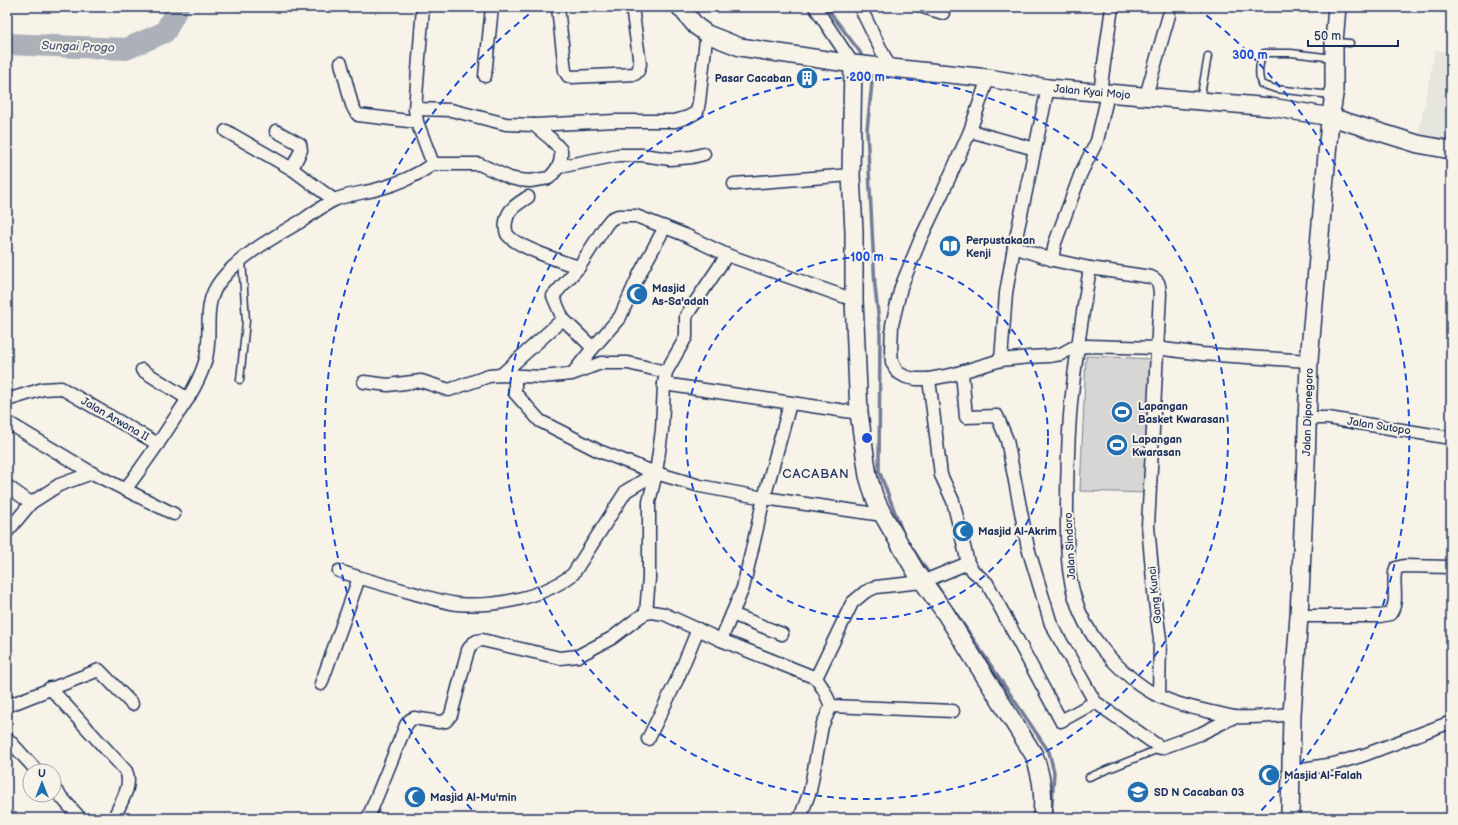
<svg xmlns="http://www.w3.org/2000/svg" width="1458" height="825" font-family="'Balsamiq Sans',sans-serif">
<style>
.built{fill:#e6e5de}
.green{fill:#d7d6d4;stroke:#798299}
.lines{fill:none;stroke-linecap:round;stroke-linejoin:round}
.stream{stroke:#727c95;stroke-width:3.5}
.river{stroke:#acb0b9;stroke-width:22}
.lane-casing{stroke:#1b2f5e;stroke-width:9}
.street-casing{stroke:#1b2f5e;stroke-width:15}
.secondary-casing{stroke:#1b2f5e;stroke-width:20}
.lane{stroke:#f7f3e8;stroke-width:6}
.street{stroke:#f7f3e8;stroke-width:12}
.secondary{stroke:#f7f3e8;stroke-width:17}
.ring{fill:none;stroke:#1d4ed8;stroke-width:2;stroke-dasharray:7 5}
.labels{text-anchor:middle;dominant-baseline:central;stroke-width:4;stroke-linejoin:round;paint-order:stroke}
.poi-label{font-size:11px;font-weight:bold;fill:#1b2f5e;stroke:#f7f3e8;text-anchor:start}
.street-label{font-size:11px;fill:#1b2f5e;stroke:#f7f3e8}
.water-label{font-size:12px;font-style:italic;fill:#465679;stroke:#f7f3e8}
.quarter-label{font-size:13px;letter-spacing:1px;fill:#1b2f5e;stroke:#f7f3e8}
.centre{fill:#1d4ed8;stroke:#f7f3e8;stroke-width:2}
.ring-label{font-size:12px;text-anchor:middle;font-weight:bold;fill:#1d4ed8;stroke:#f7f3e8;stroke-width:4;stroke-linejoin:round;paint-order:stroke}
</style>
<rect width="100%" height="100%" fill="#f7f3e8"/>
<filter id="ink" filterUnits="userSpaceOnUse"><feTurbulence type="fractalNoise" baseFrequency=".025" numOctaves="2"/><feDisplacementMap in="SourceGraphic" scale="8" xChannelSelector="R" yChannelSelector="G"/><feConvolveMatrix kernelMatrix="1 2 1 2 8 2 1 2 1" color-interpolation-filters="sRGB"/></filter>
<g filter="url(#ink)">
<!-- built -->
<path class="built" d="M1435,50L1451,52V149L1417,142Z"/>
<!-- green -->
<path class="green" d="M1086,356L1155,359L1149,493L1080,491Z"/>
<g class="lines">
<!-- stream -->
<g class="stream">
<path d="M826,7L860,52L863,59"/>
<path d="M867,71L872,83L867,130L875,287L880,331L879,471L904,536"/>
<path d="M912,548L949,604"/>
<path d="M953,609L1049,752L1054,772L1051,818"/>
</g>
<!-- river -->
<path class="river" d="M7,44L126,49L165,32L178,7"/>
<!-- lane casing -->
<g class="lane-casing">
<g id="lane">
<path d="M1336,42L1350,43"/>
<path d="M1332,95L1276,89L1261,84C1258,73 1258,64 1264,53H1291L1334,58"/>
<path d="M1200,100L1208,56"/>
<path d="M240,380L246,321L242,259"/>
<path d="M1089,777L1161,748"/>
</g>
</g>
<!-- street casing -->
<g class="street-casing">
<g id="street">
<path d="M558,7L565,71L568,76L572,77L635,74L638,71L640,64L632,7"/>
<path d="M815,7L853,64"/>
<path d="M860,7L890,68"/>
<path d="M923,7L943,13"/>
<path d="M341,63L352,105L355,111L358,115L417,122"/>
<path d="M485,76L492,7"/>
<path d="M988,78L970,131L942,194L921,238L901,287L892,325L891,350L892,362L897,372L906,377L916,379H929L951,375L1001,360L1030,357L1049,356L1061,354L1072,348L1088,346L1156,348L1202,354L1309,361"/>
<path d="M1100,92L1112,7"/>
<path d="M1108,94L1097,141L1081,173L1055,243L1053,254V260L1090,268L1151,277C1160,281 1159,285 1160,294L1148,526L1155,602L1160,639L1159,696"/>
<path d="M1146,96L1169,15"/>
<path d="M415,109L451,110L506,124L534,125L615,121H675L688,117L697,112L699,102L706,39"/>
<path d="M226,131L292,169"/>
<path d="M276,131L300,144L301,150L292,169L334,200"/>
<path d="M970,131L1035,149L1014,247L1006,293L1001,360"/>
<path d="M1035,149L1046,97"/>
<path d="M433,164H479L510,178L519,180L530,181L549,178C558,169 562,163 561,150L551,139L534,125"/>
<path d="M559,167L618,155H642L670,159L692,157L704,154"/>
<path d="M734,184L851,175"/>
<path d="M528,197C522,201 515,205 511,210C506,216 504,227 507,234C514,246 565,263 579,267"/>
<path d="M1014,247L1053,260"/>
<path d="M1090,268C1082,317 1074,365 1070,415C1068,445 1067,477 1067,508C1067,538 1066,569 1075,598C1085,634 1115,668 1146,689C1166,702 1189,707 1211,712C1219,713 1227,716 1235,717C1254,718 1273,716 1292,714"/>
<path d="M563,319L593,348L573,373"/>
<path d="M593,348L620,317L640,273L665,227"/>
<path d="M142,370L188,399"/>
<path d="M501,375L563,319L553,296L579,267L606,225L611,219L618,216H636L685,235L727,255L854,300"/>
<path d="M515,375V393L540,421L599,451L656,473L700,486L764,498L883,515"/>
<path d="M929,379L941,475L953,501L968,563L973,571L987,583L1061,721L1095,702L1051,624L1028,548L1007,440L997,416L966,417L962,372"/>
<path d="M364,382L388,385L421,381L449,390L489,376L501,375L542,377L572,374L601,363H628L666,372"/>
<path d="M664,384L859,413"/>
<path d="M7,400L43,389L61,388L158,444"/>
<path d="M790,404L764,498L743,588L721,640L816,678"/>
<path d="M1307,418H1328L1451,438"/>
<path d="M7,422L92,473"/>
<path d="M7,486L31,503"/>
<path d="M125,490C142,467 159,443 175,418C187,401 199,382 205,362C214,334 200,306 221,280C242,254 274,237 303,220C313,213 324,205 334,200C348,194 364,193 378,189C398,184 416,176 433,164L417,122L415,109L423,7"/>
<path d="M7,532L31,503L59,485L92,473L174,514"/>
<path d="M339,571C363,579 388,586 413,593C427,597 442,602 457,604C495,607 543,598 573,574L626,491L656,473"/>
<path d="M646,613L649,578V502L656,473L662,430L664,384L666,372L686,337V316L727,255"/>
<path d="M732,614L782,634"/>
<path d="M1299,616H1380L1390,614C1400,601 1391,583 1396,568L1404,566L1451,567"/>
<path d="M321,684L359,578"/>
<path d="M50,688L126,771C133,786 120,803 114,818"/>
<path d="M1095,702L1161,748L1200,734L1234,717"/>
<path d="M7,706L99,670L132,704"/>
<path d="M831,706L953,711"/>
<path d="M7,738L37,771"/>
<path d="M648,739L677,680L698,629"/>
<path d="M1290,771L1334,764L1364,755L1451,722"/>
<path d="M54,789L80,818"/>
<path d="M368,818L406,725L410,720L414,718L439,722L446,721L451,715L468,650L472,644L477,641L482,640L560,658L578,656L612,638L638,618L646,613L652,612L664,614L721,640"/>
<path d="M800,818L810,791L822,726L831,706L824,690L816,678L852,603L865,592L876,587L922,582L968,563"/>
</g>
</g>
<!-- secondary casing -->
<g class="secondary-casing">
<g id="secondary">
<path d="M680,7L696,26L707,34L740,47L853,64L988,78L1048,88L1271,107L1331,117L1418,144L1451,150"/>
<path d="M853,64L851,175L854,231V300L859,413L868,476L874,496L883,515L916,572L944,611L1034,755C1042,777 1044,794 1042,818"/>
<path d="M1290,818L1292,714L1299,616L1306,464L1309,361L1330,120L1334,95V42L1337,7"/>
</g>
</g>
<!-- lane -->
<use href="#lane" class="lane"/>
<!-- street -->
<use href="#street" class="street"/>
<!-- secondary -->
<use href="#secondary" class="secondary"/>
</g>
</g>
<!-- distance rings -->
<g class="ring">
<circle cx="867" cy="438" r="181"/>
<circle cx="867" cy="438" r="361"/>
<path d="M480 818A542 542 0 0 1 537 8M1197 8A542 542 0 0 1 1254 818"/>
</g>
<!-- icons -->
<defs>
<g id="building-disc" transform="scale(1.15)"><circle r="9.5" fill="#1f6fb2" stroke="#f7f3e8"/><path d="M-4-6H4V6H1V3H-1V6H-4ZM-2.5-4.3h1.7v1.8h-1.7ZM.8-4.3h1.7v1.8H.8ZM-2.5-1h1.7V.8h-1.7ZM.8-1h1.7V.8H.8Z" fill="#fff"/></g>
<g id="library-disc" transform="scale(1.15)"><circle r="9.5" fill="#1f6fb2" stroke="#f7f3e8"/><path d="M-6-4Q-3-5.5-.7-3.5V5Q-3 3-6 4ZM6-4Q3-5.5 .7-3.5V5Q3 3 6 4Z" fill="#fff"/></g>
<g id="mosque-disc" transform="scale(1.15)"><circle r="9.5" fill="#1f6fb2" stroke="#f7f3e8"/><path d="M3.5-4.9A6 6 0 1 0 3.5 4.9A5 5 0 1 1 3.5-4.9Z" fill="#fff"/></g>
<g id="stadium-disc" transform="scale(1.15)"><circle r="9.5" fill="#1f6fb2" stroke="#f7f3e8"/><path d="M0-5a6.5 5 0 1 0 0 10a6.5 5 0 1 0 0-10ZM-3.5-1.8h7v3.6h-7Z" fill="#fff"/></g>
<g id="school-disc" transform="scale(1.15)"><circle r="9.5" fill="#1f6fb2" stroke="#f7f3e8"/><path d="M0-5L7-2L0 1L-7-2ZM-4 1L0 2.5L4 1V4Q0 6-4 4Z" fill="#fff"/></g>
</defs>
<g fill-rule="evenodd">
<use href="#building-disc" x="807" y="78"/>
<use href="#library-disc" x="950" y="246"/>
<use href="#mosque-disc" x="637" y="294"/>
<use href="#stadium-disc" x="1122" y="412"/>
<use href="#stadium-disc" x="1117" y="445"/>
<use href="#mosque-disc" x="963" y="531"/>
<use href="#mosque-disc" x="1269" y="775"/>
<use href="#school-disc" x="1138" y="792"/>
<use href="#mosque-disc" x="415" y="797"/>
</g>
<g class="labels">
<!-- poi labels -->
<g class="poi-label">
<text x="792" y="78" text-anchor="end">Pasar Cacaban</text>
<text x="966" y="240">Perpustakaan<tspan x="966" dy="13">Kenji</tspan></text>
<text x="652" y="288">Masjid<tspan x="652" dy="13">As-Sa'adah</tspan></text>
<text x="1138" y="406">Lapangan<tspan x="1138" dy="13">Basket Kwarasan</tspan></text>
<text x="1132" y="439">Lapangan<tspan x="1132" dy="13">Kwarasan</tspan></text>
<text x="978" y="531">Masjid Al-Akrim</text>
<text x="1284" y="775">Masjid Al-Falah</text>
<text x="1154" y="792">SD N Cacaban 03</text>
<text x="430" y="797">Masjid Al-Mu'min</text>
</g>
<!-- street labels -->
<g class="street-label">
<text transform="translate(1092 92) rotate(5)">Jalan Kyai Mojo</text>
<text transform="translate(1308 412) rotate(-88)">Jalan Diponegoro</text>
<text transform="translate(115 419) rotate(30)">Jalan Arwana II</text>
<text transform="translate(1379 426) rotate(9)">Jalan Sutopo</text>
<text transform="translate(1070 546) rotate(-93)">Jalan Sindoro</text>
<text transform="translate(1155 595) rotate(-96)">Gang Kunci</text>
</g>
<!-- water labels -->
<g class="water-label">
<text transform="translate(78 47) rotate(2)">Sungai Progo</text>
</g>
<!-- quarter labels -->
<g class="quarter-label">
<text x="816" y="474">CACABAN</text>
</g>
</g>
<circle cx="867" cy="438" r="6" class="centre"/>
<g class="ring-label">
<text x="1250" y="59">300 m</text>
<text x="867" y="81">200 m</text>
<text x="867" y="261">100 m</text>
</g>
<!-- margin -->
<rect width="1458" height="825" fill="none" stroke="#f7f3e8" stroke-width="24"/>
<rect x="12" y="12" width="1434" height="801" fill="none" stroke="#1b2f5e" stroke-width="1.5" filter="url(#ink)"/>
<!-- north arrow -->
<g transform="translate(42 783)"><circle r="19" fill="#f7f3e8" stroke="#9fa5b1"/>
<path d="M0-3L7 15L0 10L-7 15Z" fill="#1f6fb2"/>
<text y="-6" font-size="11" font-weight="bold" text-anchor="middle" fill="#1b2f5e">U</text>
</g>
<!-- scale -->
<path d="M1308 40v6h90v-6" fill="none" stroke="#1b2f5e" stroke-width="2"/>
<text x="1314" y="40" font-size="12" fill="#1b2f5e" stroke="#f7f3e8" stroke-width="3" paint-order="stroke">50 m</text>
</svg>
